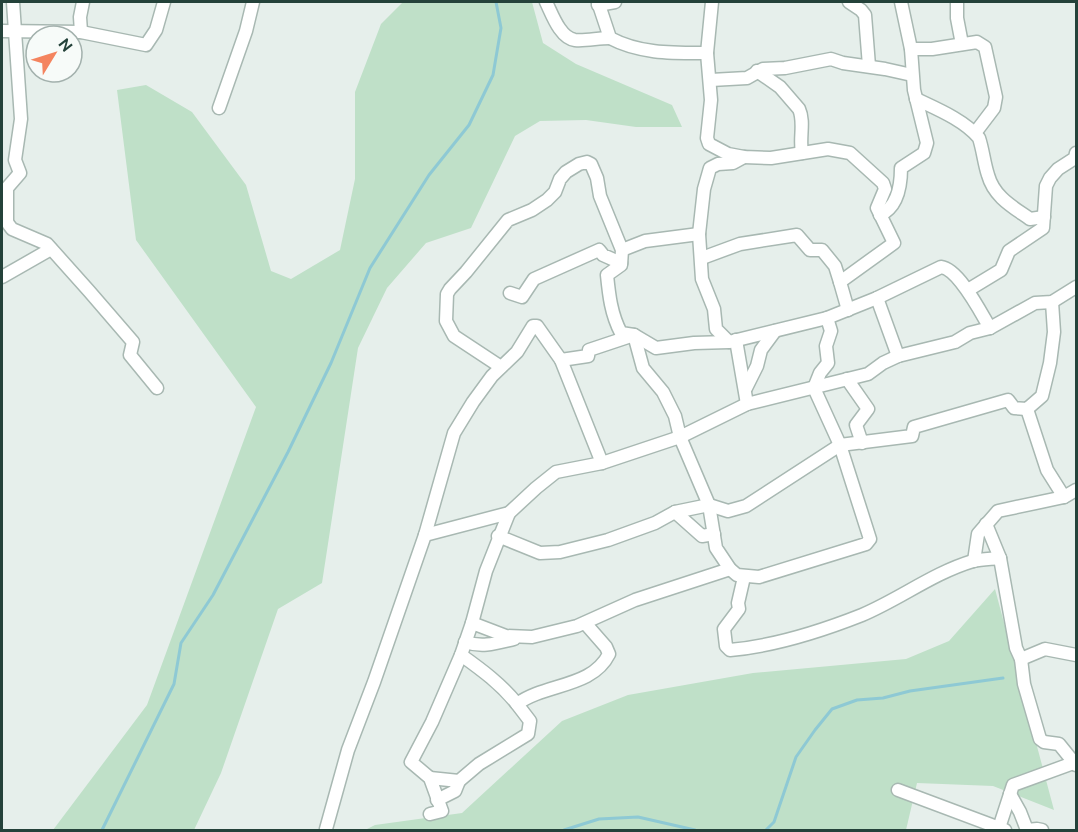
<svg xmlns="http://www.w3.org/2000/svg" width="1078" height="832" font-family="Ubuntu,sans-serif">
<style>
.grass{fill:#bfe0c8}
.lines{fill:none;stroke-linecap:round;stroke-linejoin:round}
.stream{stroke:#8ec9d4;stroke-width:3}
.street-casing{stroke:#a8b8b2;stroke-width:15}
.street{stroke:#fff;stroke-width:12}
</style>
<rect width="100%" height="100%" fill="#e6efeb"/>
<!-- grass -->
<g class="grass">
<path d="M403,2H532L543,43L576,64L672,105L682,127H636L586,120L540,121L515,136L471,228L426,243L387,288L358,348L322,583L278,609L221,773L194,830H53L147,705L256,407L136,240L117,90L146,85L192,112L246,185L271,271L291,279L340,250L355,179V92L381,24Z"/>
<path d="M995,589L1054,810L993,786L917,783L906,830H365L375,825L462,813L562,721L628,695L753,673L906,659L949,641Z"/>
</g>
<g class="lines">
<!-- stream -->
<g class="stream">
<path d="M102,830L174,684L181,643L213,595L288,452L331,363L370,268L429,175L469,125L493,75L501,28L496,2"/>
<path d="M564,830L599,819L638,817L695,830"/>
<path d="M766,830L774,822L796,757L815,730L832,709L857,700L883,698L910,691L1003,678"/>
</g>
<!-- street casing -->
<g class="street-casing">
<g id="street">
<path d="M13,2L21,119L15,160L20,173L7,188V222L9,225L12,229L47,244L89,291L133,342L130,355L157,388"/>
<path d="M546,2C552,14 560,38 575,40C586,41 598,38 610,38"/>
<path d="M598,2L610,38C640,54 673,53 707,53"/>
<path d="M712,2L707,53L711,100L707,138L709,144L728,154L744,157L771,158L828,149L850,153L883,183L885,189L877,208L894,243L840,282L848,310"/>
<path d="M849,2L861,10L865,15L869,66"/>
<path d="M957,2V18L962,44"/>
<path d="M598,5L615,2"/>
<path d="M2,31L81,32L146,45L156,30L164,2"/>
<path d="M81,32L80,17L83,2"/>
<path d="M911,49H932L977,42L985,47L996,97L994,108L975,133"/>
<path d="M757,71L780,87L799,109C805,122 799,138 802,153"/>
<path d="M711,80L747,78L763,69L785,68L831,59L843,63L885,69L912,75"/>
<path d="M916,99C937,109 964,120 979,138C983,150 984,163 988,175C994,197 1013,207 1030,219L1044,217"/>
<path d="M219,108L246,31L253,2"/>
<path d="M880,215C898,207 901,185 901,168L924,153L927,143L914,90L911,49L901,2"/>
<path d="M622,250L645,241L699,234"/>
<path d="M702,258L740,244L797,235L810,250H822L835,266L840,282"/>
<path d="M2,277L51,249"/>
<path d="M968,290L1001,270L1009,251L1043,228L1046,186L1050,178L1058,169L1075,158L1076,153"/>
<path d="M510,293L522,297L534,279L599,250L603,255L621,263"/>
<path d="M877,298L898,356"/>
<path d="M736,340L747,404"/>
<path d="M729,342L716,329L714,309L702,279L699,234L704,189L710,168L718,164L733,163L744,157"/>
<path d="M561,360L588,356L589,350L634,335L656,348L694,343L729,342L827,318L877,298L941,267C959,269 981,313 990,328"/>
<path d="M501,367L454,336L446,321L447,294L450,289L466,272L508,220L532,210L547,200L555,192L560,179L566,172L579,164L587,162L591,164L597,178L600,196L622,250L621,265L607,275C609,295 611,314 621,333L634,335L643,368L663,392L675,416L680,437L709,505L716,548L730,569L737,575L759,577L866,544L870,539L840,445L814,388L820,373L828,363L826,346L831,331L827,318"/>
<path d="M847,379L868,409L856,425L862,443"/>
<path d="M746,388L757,366L761,350L775,331"/>
<path d="M1027,409L1047,470L1064,497"/>
<path d="M675,512L702,536L714,534"/>
<path d="M986,524L1000,558L1016,648L1021,659L1024,684L1040,739L1044,742L1059,744L1076,765"/>
<path d="M425,535L454,433L473,402L492,376L517,352L533,326H537L561,360L602,463"/>
<path d="M498,536L540,553L560,552L608,540L655,523L675,512L709,505L728,511L746,506L840,445L912,436L914,427L1008,400L1014,408L1027,409L1042,396L1050,363L1054,332L1052,302"/>
<path d="M974,561L978,534L998,511L1064,497L1076,490"/>
<path d="M744,577L738,603L739,609L724,629L726,646L730,650C775,646 819,632 862,615C900,599 933,573 973,561C982,559 992,559 1000,558"/>
<path d="M472,623L506,636L532,637L577,626L635,600L730,569"/>
<path d="M465,642C483,648 497,643 514,639"/>
<path d="M461,655C482,670 501,684 517,704C546,683 592,688 609,654L606,647L585,623"/>
<path d="M1021,659L1045,649L1076,655"/>
<path d="M430,778L459,781L479,764L528,734L530,721L517,704"/>
<path d="M898,790L1005,830"/>
<path d="M1010,794L1020,812L1027,830"/>
<path d="M437,800L455,791L459,781"/>
<path d="M430,814L442,811L430,778L411,762L432,722L461,655L472,623L486,571L509,513"/>
<path d="M999,828L1013,785L1076,762"/>
<path d="M326,829L348,750L374,682L425,535L509,513L536,488L556,472L602,463L680,437L747,404L868,374L883,363L898,356L955,342L970,333L990,328L1035,303L1052,302L1076,287"/>
<path d="M1027,830L1037,829L1042,830"/>
</g>
</g>
<!-- street -->
<use href="#street" class="street"/>
</g>
<!-- border -->
<rect width="1078" height="832" fill="none" stroke="#24423a" stroke-width="6"/>
<!-- north arrow -->
<g transform="translate(54 54) rotate(52)"><circle r="28" fill="#f7fbf9" stroke="#a3b1ad" stroke-width="1.5"/>
<path d="M0-4.5L10 22L0 15L-10 22Z" fill="#f4845f"/>
<text y="-9" font-size="16" font-weight="bold" text-anchor="middle" fill="#24423a">N</text>
</g>
</svg>
